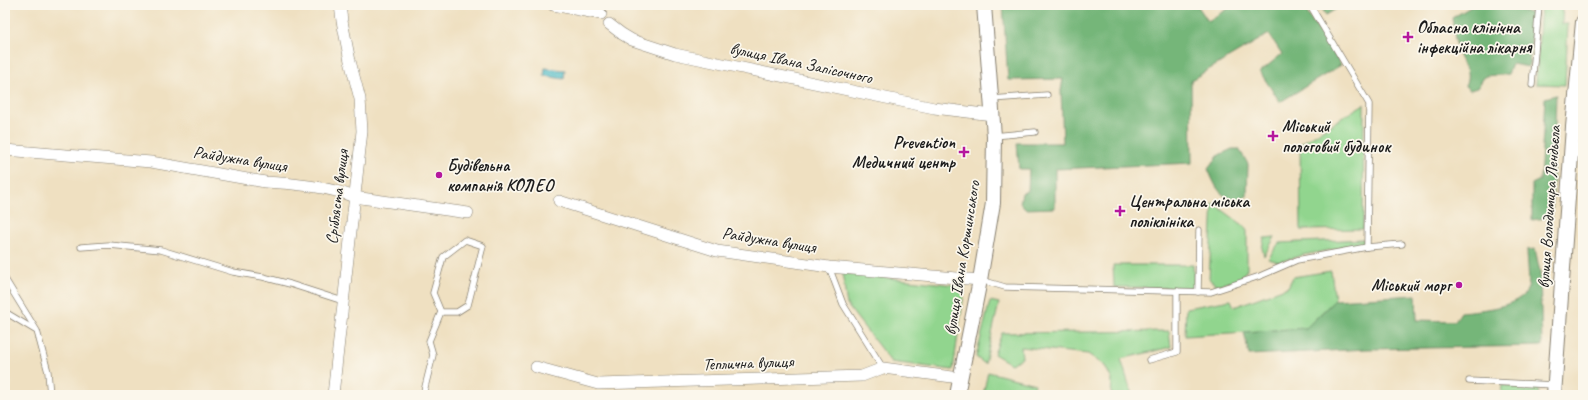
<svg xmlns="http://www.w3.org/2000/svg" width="1588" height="400" font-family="Caveat,sans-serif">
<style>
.green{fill:#91d58e;stroke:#567855}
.forest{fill:#74b679;stroke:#48694a}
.water{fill:#4bb9c5;stroke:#346a70}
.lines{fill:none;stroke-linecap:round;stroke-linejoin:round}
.service-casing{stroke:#867e6e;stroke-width:7}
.minor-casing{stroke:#867e6e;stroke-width:12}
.tertiary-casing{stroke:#867e6e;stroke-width:16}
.service{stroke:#fff;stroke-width:5.5}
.minor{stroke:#fff;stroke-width:11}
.tertiary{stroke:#fff;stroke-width:14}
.poi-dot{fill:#b5179e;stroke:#fbf7ec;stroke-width:1.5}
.labels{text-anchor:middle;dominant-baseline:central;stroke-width:3.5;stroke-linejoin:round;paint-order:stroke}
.poi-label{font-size:17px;font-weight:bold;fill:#1c1c1c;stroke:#fbf7ec;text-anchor:start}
.street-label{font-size:17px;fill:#1c1c1c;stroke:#fbf7ec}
</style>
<rect width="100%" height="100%" fill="#fbf7ec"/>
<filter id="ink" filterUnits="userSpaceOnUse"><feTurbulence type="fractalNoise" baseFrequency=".025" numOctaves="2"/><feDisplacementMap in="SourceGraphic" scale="8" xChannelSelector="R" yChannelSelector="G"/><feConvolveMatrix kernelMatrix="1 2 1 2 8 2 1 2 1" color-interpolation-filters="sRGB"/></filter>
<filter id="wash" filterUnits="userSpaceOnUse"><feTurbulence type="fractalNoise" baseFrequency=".012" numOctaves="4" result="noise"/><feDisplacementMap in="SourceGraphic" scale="16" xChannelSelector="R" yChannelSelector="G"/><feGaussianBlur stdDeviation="0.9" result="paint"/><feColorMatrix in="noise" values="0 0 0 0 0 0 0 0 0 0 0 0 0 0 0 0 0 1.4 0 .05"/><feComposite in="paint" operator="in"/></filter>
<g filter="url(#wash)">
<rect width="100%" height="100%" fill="#efe0c1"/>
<!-- green -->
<g class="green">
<path d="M1541,5H1563L1562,24H1568L1565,85L1536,84Z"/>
<path d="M1364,104L1363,229L1301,230L1300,144Z"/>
<path d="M1213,203L1243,225L1247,231V269L1240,280L1216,285L1209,279Z"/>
<path d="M1275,237L1264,256L1262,248L1264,238Z"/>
<path d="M1364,239V244L1303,255L1279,262L1268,259L1279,243Z"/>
<path d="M1113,265H1193L1194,288L1114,287Z"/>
<path d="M1331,271L1335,300L1306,328L1185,336L1186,308L1231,300L1234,307L1288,287L1293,277Z"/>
<path d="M842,273L965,286L953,370L891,362L847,305Z"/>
<path d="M990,301L999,303L985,364L976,357Z"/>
<path d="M1169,331L1171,347L1121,359L1132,395H1111L1112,380L1105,366L1088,354L1021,347L1022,358L1011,364L994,354L1002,333Z"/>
<path d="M988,372L1035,384L1032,395H983Z"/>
<path d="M1502,385L1539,387V395H1501Z"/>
</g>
<!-- forest -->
<g class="forest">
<path d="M1003,5H1197L1208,21L1234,5H1302L1341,65L1280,102L1260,72L1282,54L1269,34L1191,80L1192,163L1055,169V208L1025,209L1020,203L1022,193L1028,191L1029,169H1019L1017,143H1063L1061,91L1063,79L1008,80Z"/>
<path d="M1320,5H1343L1326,15Z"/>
<path d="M1474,5H1505L1533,14L1529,67L1512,64L1508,74L1485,76L1477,88L1470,90L1465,86C1471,71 1464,69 1459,56C1455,45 1454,30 1452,18Z"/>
<path d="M1556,95L1552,217L1532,220V184L1540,180L1545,98Z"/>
<path d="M1232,149H1239L1248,164L1247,195L1240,201C1219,198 1216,187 1208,169L1219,155Z"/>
<path d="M1535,249L1540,272L1542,346L1367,349L1249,355L1244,332L1306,328L1335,300L1416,295L1417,320L1455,321L1461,312C1479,310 1520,308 1528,288C1530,282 1527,258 1527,250Z"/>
</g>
<!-- water -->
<path class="water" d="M545,68L565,70L564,79L544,76Z"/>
</g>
<g filter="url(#ink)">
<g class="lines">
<!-- service casing -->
<g class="service-casing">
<g id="service">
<path d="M1310,5L1369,104L1367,247"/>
<path d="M1532,85L1539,5"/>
<path d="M991,99L1047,95"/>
<path d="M994,136L1035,132"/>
<path d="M465,240L483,246L468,305L457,312H441L433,293L443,257Z"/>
<path d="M81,247L109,245L161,250L233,272L263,277L290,284L343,301"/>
<path d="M829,267L843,304L883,368"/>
<path d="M5,279L37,331L48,372L50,395"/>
<path d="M981,280L1005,287L1211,292L1260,276L1297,260L1367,247L1402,244"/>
<path d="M1198,292L1199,230"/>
<path d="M5,312L35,330"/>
<path d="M1149,360L1177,352V291"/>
<path d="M1469,381L1554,385"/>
<path d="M423,395L433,355L429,341L441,312"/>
</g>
</g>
<!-- minor casing -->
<g class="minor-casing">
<g id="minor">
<path d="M553,5L601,14"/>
<path d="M609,24L622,34L632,40L675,54L934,108L993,115"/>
<path d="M5,150L151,162L265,182C291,183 331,187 354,197L468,213"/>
<path d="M559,201L717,251L829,267L980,280"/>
<path d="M536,367L598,384L862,376L883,368L960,378"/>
<path d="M333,395L362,131L360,99L350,61L342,21L340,5"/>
</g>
</g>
<!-- tertiary casing -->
<g class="tertiary-casing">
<g id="tertiary">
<path d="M957,395L980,280L993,203L994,136L984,5"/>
<path d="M1554,395L1573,127L1583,22"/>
</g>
</g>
<!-- service -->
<use href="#service" class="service"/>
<!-- minor -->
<use href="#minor" class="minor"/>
<!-- tertiary -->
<use href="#tertiary" class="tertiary"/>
</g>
</g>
<!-- markers -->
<g class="poi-dot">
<path d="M1406 31h4v4h4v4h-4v4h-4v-4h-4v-4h4z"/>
<path d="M1271 130h4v4h4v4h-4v4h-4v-4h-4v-4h4z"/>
<path d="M962 146h4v4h4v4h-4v4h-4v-4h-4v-4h4z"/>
<circle cx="439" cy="175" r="4"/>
<path d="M1118 205h4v4h4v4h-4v4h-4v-4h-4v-4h4z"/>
<circle cx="1459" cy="285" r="4"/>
</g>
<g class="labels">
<!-- poi labels -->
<g class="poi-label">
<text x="1417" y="27">Обласна клінічна<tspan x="1417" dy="20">інфекційна лікарня</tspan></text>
<text x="1282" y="126">Міський<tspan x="1282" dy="20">пологовий будинок</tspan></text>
<text x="955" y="142" text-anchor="end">Prevention<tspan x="955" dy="20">Медичний центр</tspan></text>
<text x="447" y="165">Будівельна<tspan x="447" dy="20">компанія КОЛЕО</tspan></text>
<text x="1129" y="201">Центральна міська<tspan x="1129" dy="20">поліклініка</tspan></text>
<text x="1451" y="285" text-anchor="end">Міський морг</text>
</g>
<!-- street labels -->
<g class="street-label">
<text transform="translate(801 63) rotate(12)">вулиця Івана Запісочного</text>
<text transform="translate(240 159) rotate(9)">Райдужна вулиця</text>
<text transform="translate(337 197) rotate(-83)">Срібляста вулиця</text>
<text transform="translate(1549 207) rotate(-86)">вулиця Володимира Лендьєла</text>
<text transform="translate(769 240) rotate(9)">Райдужна вулиця</text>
<text transform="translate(962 258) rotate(-81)">вулиця Івана Коршинського</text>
<text transform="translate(748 363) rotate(-2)">Теплична вулиця</text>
</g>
</g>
<!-- margin -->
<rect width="1588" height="400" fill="none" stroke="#fbf7ec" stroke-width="20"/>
</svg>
